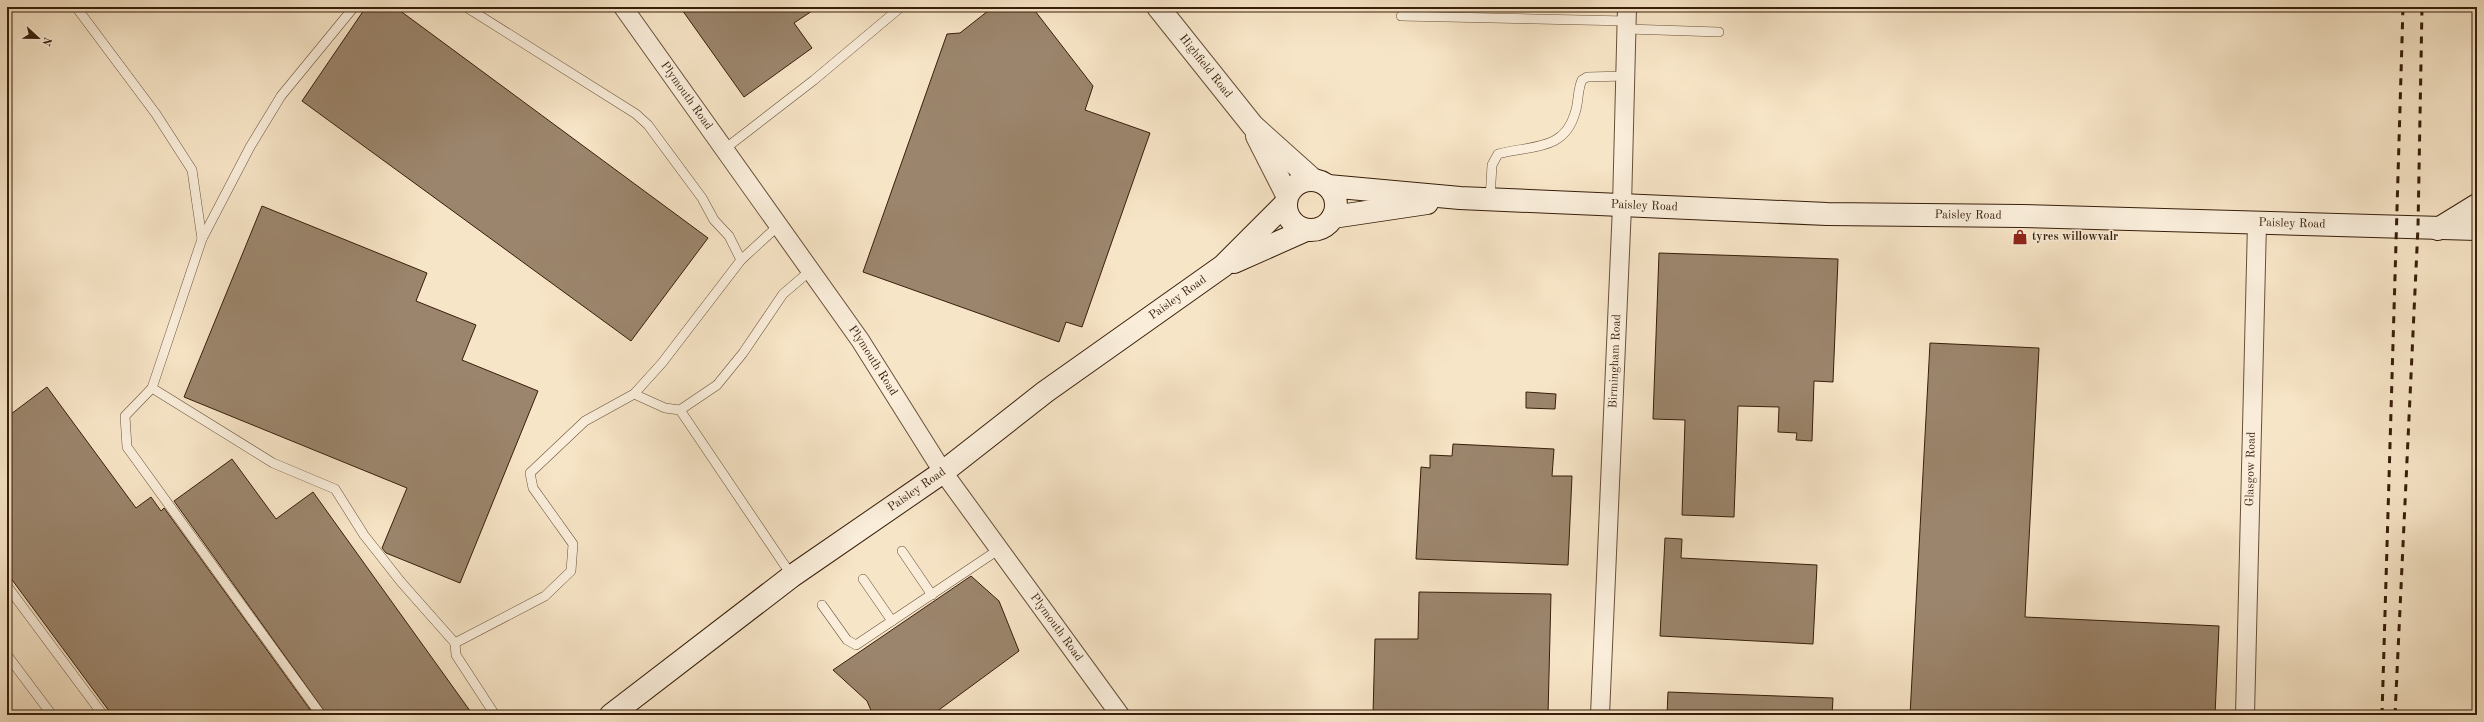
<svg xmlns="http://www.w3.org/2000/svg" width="2484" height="722" font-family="'Old Standard TT',serif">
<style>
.building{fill:#9b856c;stroke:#381e0a}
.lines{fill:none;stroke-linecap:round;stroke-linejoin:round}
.service-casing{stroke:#685039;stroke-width:10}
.minor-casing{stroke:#685039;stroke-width:20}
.tertiary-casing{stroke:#685039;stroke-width:24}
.secondary-casing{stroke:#381e0a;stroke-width:24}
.service{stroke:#faeedb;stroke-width:9}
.minor{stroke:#faeedb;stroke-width:18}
.tertiary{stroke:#faeedb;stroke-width:22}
.secondary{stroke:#faeedb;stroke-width:22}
.rail{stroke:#381e0a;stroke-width:3;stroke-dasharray:7 7;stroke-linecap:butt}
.labels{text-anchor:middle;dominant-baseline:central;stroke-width:3;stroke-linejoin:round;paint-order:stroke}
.street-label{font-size:12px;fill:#381e0a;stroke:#faeedb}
.poi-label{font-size:12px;font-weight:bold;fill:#381e0a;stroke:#faeedb;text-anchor:start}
</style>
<rect width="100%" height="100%" fill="#f7e5c7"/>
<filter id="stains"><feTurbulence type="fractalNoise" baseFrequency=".005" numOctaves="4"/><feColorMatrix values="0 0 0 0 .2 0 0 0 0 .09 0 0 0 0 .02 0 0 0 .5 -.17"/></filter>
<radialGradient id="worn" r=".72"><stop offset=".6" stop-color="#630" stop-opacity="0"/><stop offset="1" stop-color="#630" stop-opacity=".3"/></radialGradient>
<!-- building -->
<g class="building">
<path d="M366,7H395L708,238L631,341L302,101Z"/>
<path d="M680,7H818L794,23L812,48L744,97Z"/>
<path d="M993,7H1032L1093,86L1085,110L1150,133L1082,327L1066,322L1059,342L863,272L947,34L960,33Z"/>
<path d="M262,206L427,273L416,301L476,325L462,360L538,391L460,583L386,553L382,548L407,488L184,397Z"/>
<path d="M1659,253L1838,259L1833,382L1814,381L1812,441L1796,440L1797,433L1778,432L1779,407L1738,406L1734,517L1682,515L1685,420L1653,419Z"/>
<path d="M1930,343L2039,348L2025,617L2219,626L2215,715H1910Z"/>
<path d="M47,387L136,508L151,497L161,511L164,508L314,715H112L7,573V417Z"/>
<path d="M1526,392L1556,394L1555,409L1526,408Z"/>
<path d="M1453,444L1554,449L1552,476H1572L1568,565L1416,559L1421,467L1430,468V455L1452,456Z"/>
<path d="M232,459L276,519L313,492L473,715H327L174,501Z"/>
<path d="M1665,538L1682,539L1681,558L1817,565L1813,644L1660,636Z"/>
<path d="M971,576L999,601L1019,651L932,715H873L867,701L833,670Z"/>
<path d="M1419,592L1551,594L1548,715H1373L1375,639H1418Z"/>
<path d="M1668,692L1833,698L1832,715H1667Z"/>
</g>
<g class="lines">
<!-- service casing -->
<g class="service-casing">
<g id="service">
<path d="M76,7L156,114L192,170L202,239L152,388"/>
<path d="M466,7L636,114L648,125L702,198L714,220L729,236L741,260"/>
<path d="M1401,16L1627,21"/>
<path d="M1627,29L1719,32"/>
<path d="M726,148L814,80L901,7"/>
<path d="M1490,199L1492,165L1498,154C1530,145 1564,152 1575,113C1579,102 1577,91 1582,80L1587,77L1625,76"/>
<path d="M202,239L250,147L281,96L354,7"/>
<path d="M634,394L665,408L680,410L717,385L743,353L783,294L811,270"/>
<path d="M680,410L792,576"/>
<path d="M902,551L932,595"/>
<path d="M863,579L892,621"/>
<path d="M7,586L103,715"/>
<path d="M822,605L847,640L856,645L998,550"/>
<path d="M7,655L52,715"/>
<path d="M321,715L127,447L125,416L152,388L273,463L335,489L364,535L401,582L455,643"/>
<path d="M495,715L456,655L455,643L545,596L571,571L573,544L533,488L530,473L585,421L634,394L662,363L741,260L779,225"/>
</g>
</g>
<!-- minor casing -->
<g class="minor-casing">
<g id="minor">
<path id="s1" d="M623,7L860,340L943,472L1120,715"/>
<path id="s2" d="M1600,715L1622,206L1627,7"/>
<path id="s3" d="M2245,715L2257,223"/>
</g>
</g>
<!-- tertiary casing -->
<g class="tertiary-casing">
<g id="tertiary">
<path id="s4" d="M1158,7L1253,126L1312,179"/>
<path d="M1257,136L1287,195"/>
</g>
</g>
<!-- secondary casing -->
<g class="secondary-casing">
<g id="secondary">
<circle cx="1311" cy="205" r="25"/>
<path id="s5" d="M1328,186L1460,198L1827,214L2021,216L2477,229"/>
<path d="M1333,217L1427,203"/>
<path d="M2438,229L2477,205"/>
<path d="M1234,262L1306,230"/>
<path id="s6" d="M611,715L792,576L943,472L1045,392L1223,266L1285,204"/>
</g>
</g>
<!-- service -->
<use href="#service" class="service"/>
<!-- minor -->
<use href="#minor" class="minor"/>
<!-- tertiary -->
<use href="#tertiary" class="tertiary"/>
<!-- secondary -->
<use href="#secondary" class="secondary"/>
<!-- rail -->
<g class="rail">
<path d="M2382,715L2403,7"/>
<path d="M2395,715L2418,227L2422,7"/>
</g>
</g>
<!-- icons -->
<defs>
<g id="shop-bare" transform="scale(1.2)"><path d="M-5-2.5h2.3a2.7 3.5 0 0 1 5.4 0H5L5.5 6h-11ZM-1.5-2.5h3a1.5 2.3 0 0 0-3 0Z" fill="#8f2418" stroke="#faeedb" stroke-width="2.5" paint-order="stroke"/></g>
</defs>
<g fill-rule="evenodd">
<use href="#shop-bare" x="2020" y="237"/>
</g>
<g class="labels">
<!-- street labels -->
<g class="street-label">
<text stroke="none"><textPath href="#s4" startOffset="76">Highfield Road</textPath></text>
<text stroke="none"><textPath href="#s1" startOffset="109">Plymouth Road</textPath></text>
<text stroke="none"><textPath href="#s5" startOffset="317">Paisley Road</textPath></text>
<text stroke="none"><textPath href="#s5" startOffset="641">Paisley Road</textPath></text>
<text stroke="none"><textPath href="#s5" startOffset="965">Paisley Road</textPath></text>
<text stroke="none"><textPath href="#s6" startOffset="704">Paisley Road</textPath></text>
<text stroke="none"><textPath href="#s1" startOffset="433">Plymouth Road</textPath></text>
<text stroke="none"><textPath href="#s2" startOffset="354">Birmingham Road</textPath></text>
<text stroke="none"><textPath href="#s3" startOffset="246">Glasgow Road</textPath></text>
<text stroke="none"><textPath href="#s6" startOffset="380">Paisley Road</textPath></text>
<text stroke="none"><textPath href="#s1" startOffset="757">Plymouth Road</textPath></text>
</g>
<!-- poi labels -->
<g class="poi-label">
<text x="2032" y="237">tyres willowvalr</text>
</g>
</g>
<!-- margin -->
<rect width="2484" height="722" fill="none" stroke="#f7e5c7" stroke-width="24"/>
<rect x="8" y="8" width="2468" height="706" fill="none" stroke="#381e0a" stroke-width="2"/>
<rect x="12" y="12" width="2460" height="698" fill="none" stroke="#381e0a"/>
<!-- north arrow -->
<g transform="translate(38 38) rotate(112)" stroke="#faeedb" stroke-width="3" paint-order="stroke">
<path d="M0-3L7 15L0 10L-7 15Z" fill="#381e0a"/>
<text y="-6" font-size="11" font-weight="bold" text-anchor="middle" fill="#381e0a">N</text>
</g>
<rect width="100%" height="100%" filter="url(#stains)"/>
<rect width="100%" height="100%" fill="url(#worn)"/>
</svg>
